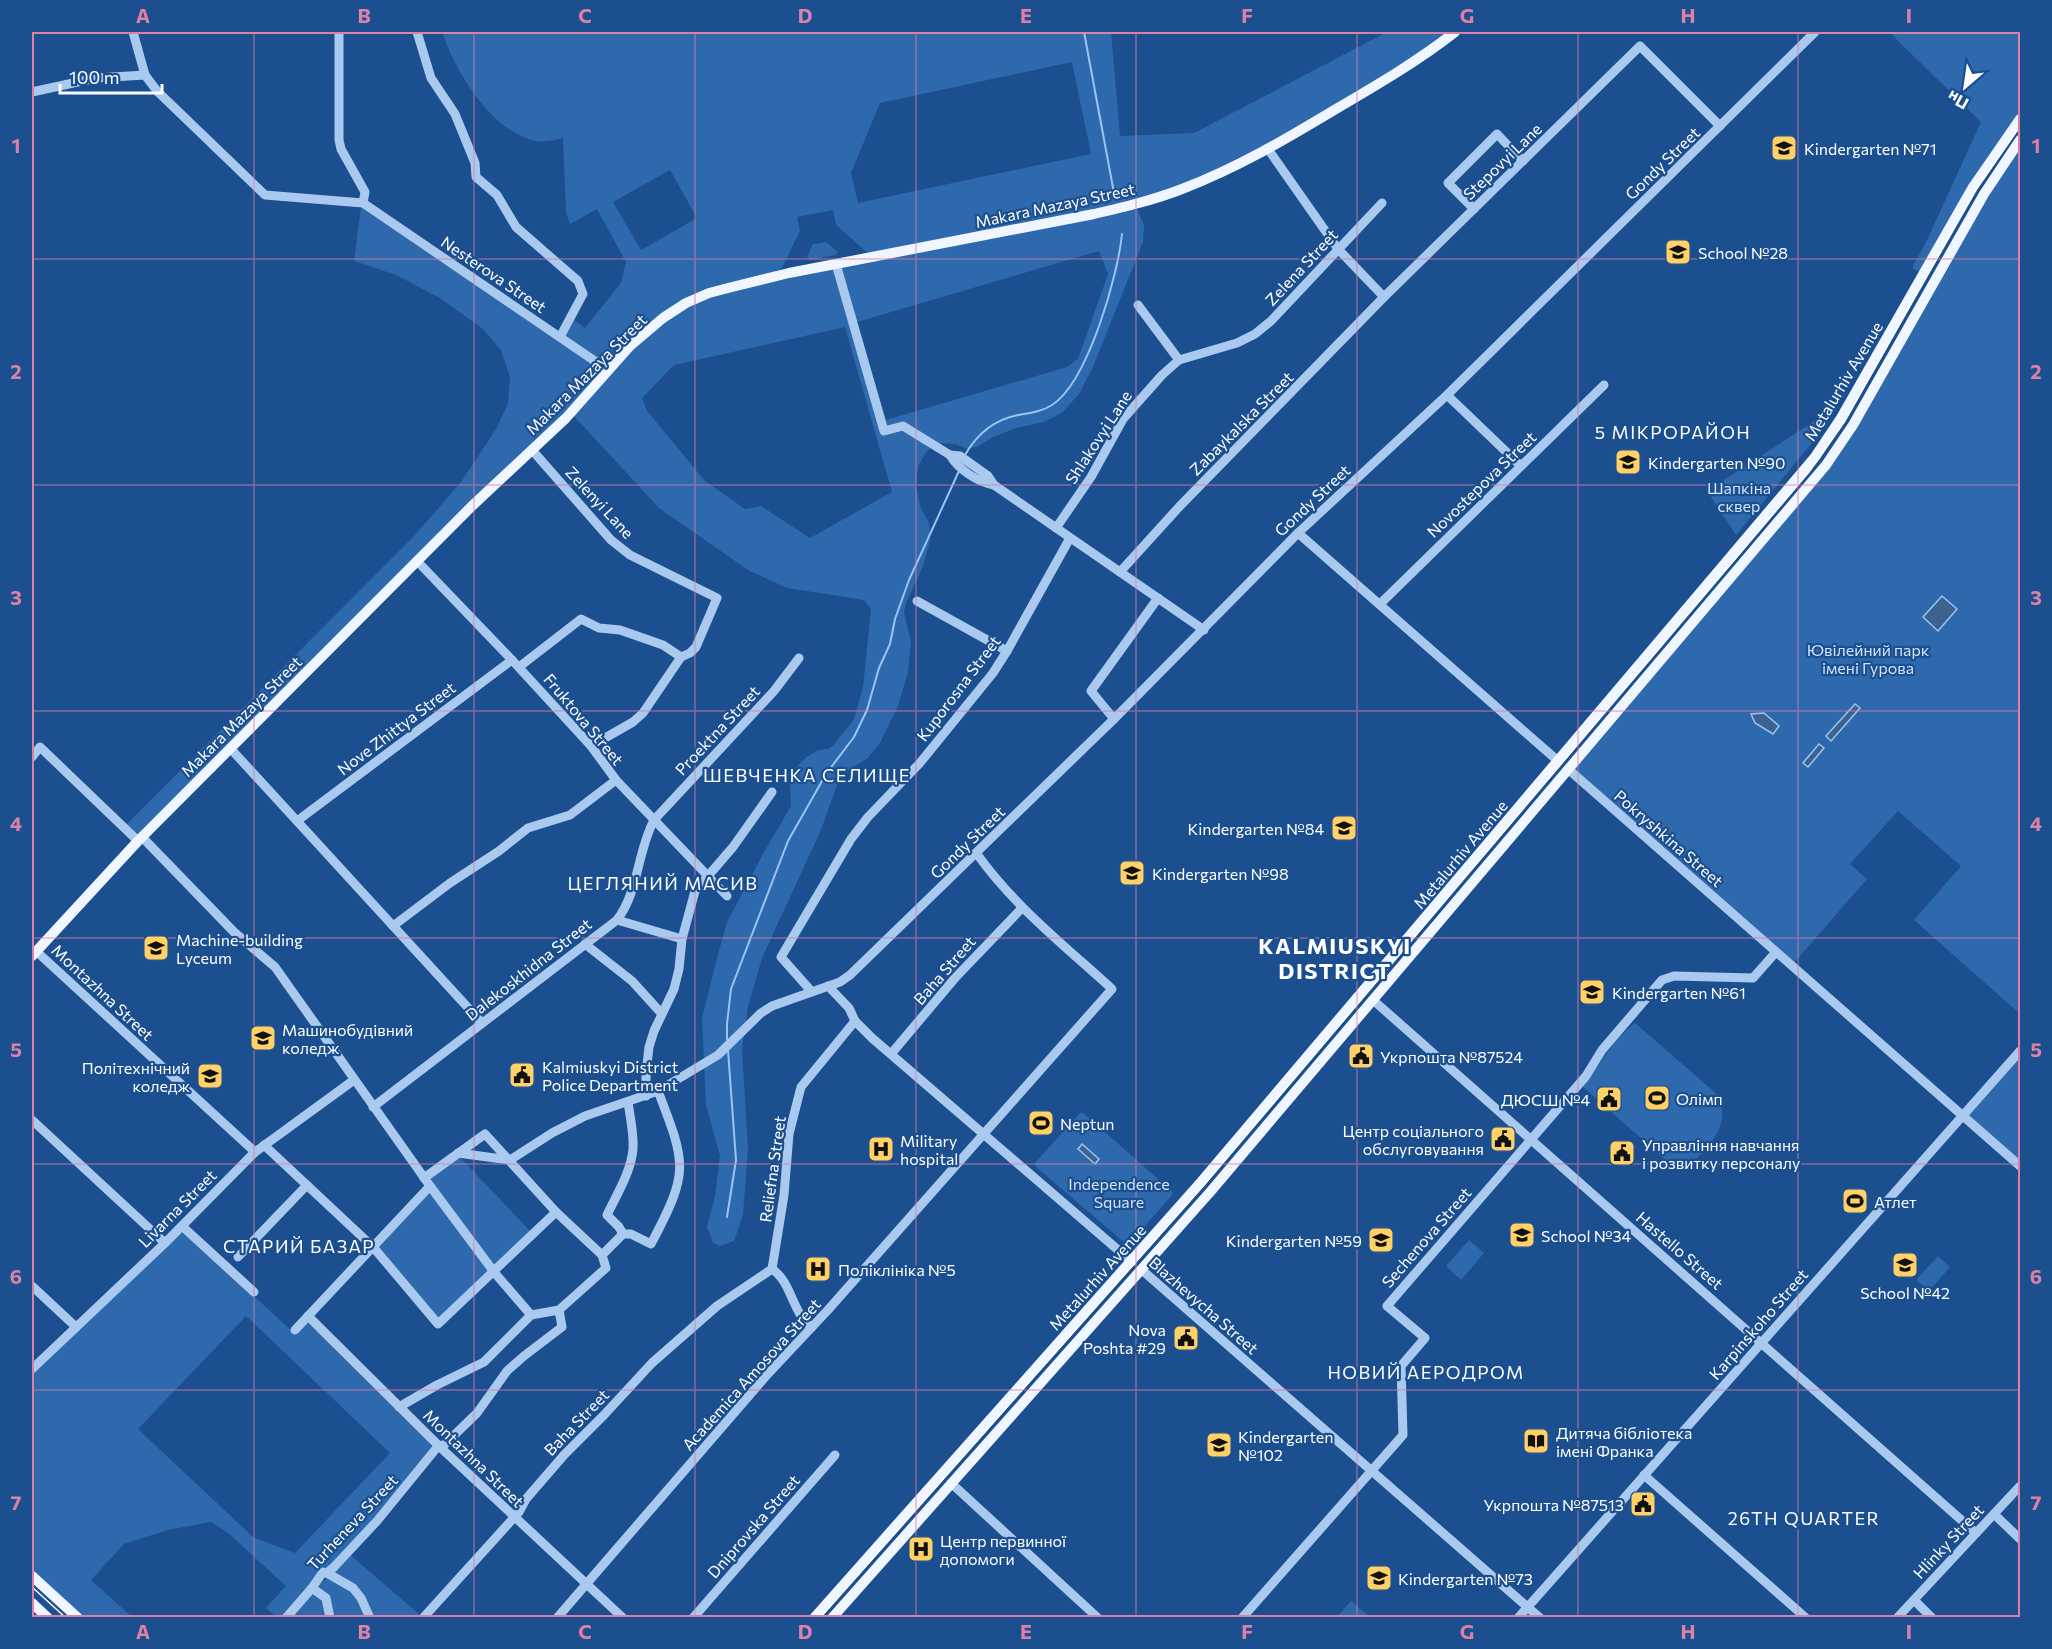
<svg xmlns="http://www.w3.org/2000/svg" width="2052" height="1649" font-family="Commissioner,sans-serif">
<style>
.green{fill:#2e69ad;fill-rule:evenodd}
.water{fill:#3c6290;stroke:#9cc4f0;stroke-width:1.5}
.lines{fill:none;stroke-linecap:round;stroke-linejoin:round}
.stream{stroke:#9cc4f0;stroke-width:2}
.minor{stroke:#a9c9ee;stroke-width:9}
.major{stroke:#f0f6ff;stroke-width:10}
.tram{stroke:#fff;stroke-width:1.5}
.grid{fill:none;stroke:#dd80a5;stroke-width:1.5;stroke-opacity:0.55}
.labels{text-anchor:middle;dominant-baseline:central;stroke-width:4.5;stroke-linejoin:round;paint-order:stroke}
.poi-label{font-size:16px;fill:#fff;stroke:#1b4f8f;text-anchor:start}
.street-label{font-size:16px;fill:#fff;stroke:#1b4f8f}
.park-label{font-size:16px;fill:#cfe3fa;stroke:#1b4f8f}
.neighbourhood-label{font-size:18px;letter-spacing:1.5px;fill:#fff;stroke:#1b4f8f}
.district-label{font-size:22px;font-weight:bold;letter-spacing:1.5px;fill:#fff;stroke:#1b4f8f}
.neatline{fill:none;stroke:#dd80a5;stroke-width:2}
.grid-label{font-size:20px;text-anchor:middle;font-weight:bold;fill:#dd80a5}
</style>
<rect width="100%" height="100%" fill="#1b4f8f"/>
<!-- green -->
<g class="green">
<path d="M442,32H1111L1120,136L1194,133L1387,32H1451L1400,68L1218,171L1135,202L870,255L836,225L833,210L797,217L800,231L780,272L685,300L608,367L564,336L573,319L585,328L621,283L626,262L597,209L570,224L566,212L563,138C552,141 542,143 531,140C489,127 455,71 442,32ZM1072,62L1091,154L858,203L851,173L880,103ZM670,170L697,218L641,250L613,202Z"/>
<path d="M1889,32H2020V113L1984,162L1919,272L1912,268L1927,240L1981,122Z"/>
<path d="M2020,147V1014L1914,920L1961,866L1898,811L1850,864L1867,879L1794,963L1573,769L1819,480L1988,196Z"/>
<path d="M1136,206L1144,225L1143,242L1093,367L1079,394L1062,413L1044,422L1016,428L993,437L977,447L967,449L956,444L939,443L926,452L918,467L916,485L920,506L929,523L930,541L923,566L906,603L904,613L911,642L908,672L898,706L880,743L868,758L850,769L837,785L821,830L762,958L748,1007L742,1049L748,1149L743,1215L734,1241L720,1246L713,1243L707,1227L715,1196L720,1156L706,1105L702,1018L717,958L727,922L763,854L791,806L790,781L795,769L806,757L819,750L828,749L833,746L854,719L863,687L871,609L864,600L787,588L748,570L659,508L572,414L610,372L664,319L709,295ZM1099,251L1108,274L1078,359L1067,367L886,420L857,322ZM845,327L892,492L810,538L761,506L745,509L705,481L647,411L642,398L674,365Z"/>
<path d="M361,207L604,372L586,393L139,837L126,825L416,534L461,482L496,429L508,404L510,377L501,350L483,329L440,298L396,275L354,261Z"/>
<path d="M826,242L838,252L836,255L810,260L807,257L813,244Z"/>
<path d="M1816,420L1822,429L1816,438L1736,535L1711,497L1716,485Z"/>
<path d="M1635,1023L1718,1095C1732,1126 1709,1145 1690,1166L1687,1163L1679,1172L1582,1086C1603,1063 1609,1043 1635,1023Z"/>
<path d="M2020,1051V1166L1963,1115Z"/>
<path d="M1080,1113H1083L1172,1191L1173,1194L1129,1244H1126L1035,1166V1163Z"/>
<path d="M458,1155L532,1233L494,1270L427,1178Z"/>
<path d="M430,1188L492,1272L438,1322L375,1247Z"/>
<path d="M182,1230L295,1334L309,1320L435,1446L376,1517L282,1617H276L266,1608L286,1586L228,1533L211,1522L168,1530L124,1544L91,1580L132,1617H82L32,1572V1374ZM246,1316L390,1453L295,1553L253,1537L138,1429Z"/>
<path d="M1469,1240L1484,1253L1461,1280L1446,1266Z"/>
<path d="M1938,1256L1950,1267L1929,1291L1916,1280Z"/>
<path d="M349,1554L420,1615L418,1618H289Z"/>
<path d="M1351,1601L1370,1617H1337Z"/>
</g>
<!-- water -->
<g class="water">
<path d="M1942,596L1957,609L1938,631L1923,617Z"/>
<path d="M1855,704L1860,708L1831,741L1826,736Z"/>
<path d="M1764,713L1779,726L1773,734L1755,723L1751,714Z"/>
<path d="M1819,744L1824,748L1808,767L1803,763Z"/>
<path d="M1082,1144L1099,1159L1095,1164L1078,1149Z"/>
</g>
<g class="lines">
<!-- stream -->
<g class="stream">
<path d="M1084,32L1114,193"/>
<path d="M965,455C977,434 993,420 1018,415C1030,413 1041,412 1052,405C1088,382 1118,275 1122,234"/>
<path d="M727,1042V1024L731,989L788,841L826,774L854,737L867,710L879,668L890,644L895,619L909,580L959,471"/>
<path d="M727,1217L736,1160L728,1050"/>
</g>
<!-- minor -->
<g class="minor">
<path d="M133,32L145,75L157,91L265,195L363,203L608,370"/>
<path d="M339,32V140L341,149L365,192L363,203"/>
<path d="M417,32L431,78L455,114L475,163L476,177L497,195L516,227L578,281L583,294L560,337"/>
<path d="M32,92L96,78L145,75"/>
<path d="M1268,149L1338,249L1384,297"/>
<path d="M1474,209L1448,183L1497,134L1523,161"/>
<path d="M836,264L884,431L903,426L950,455L960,456L988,476L994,485"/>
<path d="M1138,305L1179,360"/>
<path d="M1447,395L1521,466"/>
<path d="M532,450L611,540L630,555L717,598L696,647L690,653L681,657L643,713L633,722L591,746"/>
<path d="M950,455C958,469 977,482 994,485L1204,630"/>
<path d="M1056,528L1091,477L1123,419L1162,375L1179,360L1237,343L1255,334L1271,321L1382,203"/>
<path d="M1298,533L1558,761"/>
<path d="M417,561L512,660L591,746L616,780L727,896"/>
<path d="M1120,572L1179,507L1384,297L1640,46L1720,126"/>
<path d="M917,601L1007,651"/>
<path d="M1380,604L1604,385"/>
<path d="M519,667L581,619L599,628L620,630L663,645L681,657"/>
<path d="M1114,719L1091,691L1158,598"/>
<path d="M230,748L482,1023"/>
<path d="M32,757L40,747L138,841"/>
<path d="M1568,769L2020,1166"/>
<path d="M297,821L512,660"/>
<path d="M142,837L234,932L275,967L430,1186L494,1272L531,1315"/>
<path d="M617,920L682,939"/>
<path d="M393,926L450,883L499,851L528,828L570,815L616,780"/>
<path d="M585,944L632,981L662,1014"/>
<path d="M36,951L255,1152"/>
<path d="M828,986L849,1008L855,1021L872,1038L1132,1262"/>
<path d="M812,992L781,957L851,839L868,817L919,764L993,673L1007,651L1070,538"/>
<path d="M1373,1000L1976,1533"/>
<path d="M891,1054L955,978L1022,908"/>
<path d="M646,1096V1073L649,1047L654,1031L674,989L679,969L682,939L695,891L733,847L772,792"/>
<path d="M373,1107L617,920C639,891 637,852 654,820L774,691L799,658"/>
<path d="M32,1120L165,1243"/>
<path d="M264,1145L373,1247L438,1324L556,1212"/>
<path d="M458,1153L510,1160"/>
<path d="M510,1160L552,1133L585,1116L658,1091L718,1055L761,1013L772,1006L840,982L850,975L1114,719L1298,533L1447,395L1815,32"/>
<path d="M182,1226L254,1292"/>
<path d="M623,1234L619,1227L607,1215C617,1194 631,1172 633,1149C634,1133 630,1117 628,1102"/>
<path d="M602,1255L623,1234H631L651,1244C689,1172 687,1166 658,1091"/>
<path d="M238,1257L307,1185"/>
<path d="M772,1269L784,1195L789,1134L801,1087L855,1021"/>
<path d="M772,1269C792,1282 792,1314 812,1327"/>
<path d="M1142,1270L1540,1618"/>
<path d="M32,1286L76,1327"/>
<path d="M308,1316L441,1448L623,1618"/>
<path d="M295,1330L430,1186"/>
<path d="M32,1369L165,1243L255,1152L354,1080"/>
<path d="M399,1407L437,1385L484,1362L531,1315L559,1310L606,1268L602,1255L556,1212L485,1134L424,1178"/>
<path d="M441,1448L477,1413L507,1371L524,1356L562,1327L559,1310"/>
<path d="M1644,1475L1806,1618"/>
<path d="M951,1483L1098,1618"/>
<path d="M1994,1514L2020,1539"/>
<path d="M327,1573L353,1588L361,1598L370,1618"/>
<path d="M312,1588L326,1598L330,1618"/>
<path d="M1914,1600L1932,1618"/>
<path d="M286,1618L312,1588L323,1572L327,1573L334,1567L377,1521L439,1445"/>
<path d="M423,1618L519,1512L526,1499L564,1455L604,1415L652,1363L717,1306L772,1269"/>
<path d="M557,1618L766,1376L827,1311L1112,989C1065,946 1014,906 977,854"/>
<path d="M693,1618L835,1455"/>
<path d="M1242,1618L1403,1435L1401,1366L1425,1338L1387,1306L1586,1076L1602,1050L1662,980L1674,976L1753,978L1776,952"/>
<path d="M1518,1618L2020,1051"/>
<path d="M1897,1618L2020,1486"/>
</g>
<!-- major -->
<g class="major">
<path d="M32,956L138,841L472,506L566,418L630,346L663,318L686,303L709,293L732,287L789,273L1094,214C1124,207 1154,200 1182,189C1237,168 1286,139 1336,109C1377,85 1418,61 1455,32"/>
<path d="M32,1576L78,1618"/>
<path d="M32,1603L48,1618"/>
<path d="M814,1618L1201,1182L1815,457L1841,418L1973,187L2020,119"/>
<path d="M832,1618L1211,1191L1826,465L1853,425L1984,194L2020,140"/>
</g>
<!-- tram -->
<g class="tram">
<path d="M32,1587L66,1618"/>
<path d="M820,1618L1204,1185L1809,472L1845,421L1976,189L2020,126"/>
</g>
</g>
<!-- grid -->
<path class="grid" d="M254,32V1618M474,32V1618M695,32V1618M916,32V1618M1136,32V1618M1357,32V1618M1578,32V1618M1798,32V1618M32,259H2020M32,485H2020M32,711H2020M32,938H2020M32,1164H2020M32,1390H2020"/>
<!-- icons -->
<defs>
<g id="school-square" transform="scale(1.35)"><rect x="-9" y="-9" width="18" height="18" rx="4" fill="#ffd166" stroke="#1b4f8f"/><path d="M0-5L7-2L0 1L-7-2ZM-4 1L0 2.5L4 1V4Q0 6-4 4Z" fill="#111"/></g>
<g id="university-square" transform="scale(1.35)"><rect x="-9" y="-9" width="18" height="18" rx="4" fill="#ffd166" stroke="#1b4f8f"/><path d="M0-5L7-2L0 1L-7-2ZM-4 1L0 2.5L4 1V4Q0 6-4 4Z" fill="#111"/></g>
<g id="civic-square" transform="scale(1.35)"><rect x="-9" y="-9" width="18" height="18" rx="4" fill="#ffd166" stroke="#1b4f8f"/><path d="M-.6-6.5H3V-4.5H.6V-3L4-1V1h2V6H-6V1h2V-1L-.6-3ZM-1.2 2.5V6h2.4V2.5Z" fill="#111"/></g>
<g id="stadium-square" transform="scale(1.35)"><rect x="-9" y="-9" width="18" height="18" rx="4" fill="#ffd166" stroke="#1b4f8f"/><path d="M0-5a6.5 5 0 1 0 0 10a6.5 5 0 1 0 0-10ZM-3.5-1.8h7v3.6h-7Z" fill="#111"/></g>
<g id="hospital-square" transform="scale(1.35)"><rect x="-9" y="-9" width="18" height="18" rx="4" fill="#ffd166" stroke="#1b4f8f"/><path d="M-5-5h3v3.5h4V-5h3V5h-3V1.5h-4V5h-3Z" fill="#111"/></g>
<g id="library-square" transform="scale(1.35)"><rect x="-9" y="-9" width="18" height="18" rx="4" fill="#ffd166" stroke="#1b4f8f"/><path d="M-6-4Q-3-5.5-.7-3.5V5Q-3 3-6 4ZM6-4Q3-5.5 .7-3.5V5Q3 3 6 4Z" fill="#111"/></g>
</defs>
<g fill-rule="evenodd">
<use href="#school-square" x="1784" y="148"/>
<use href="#school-square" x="1678" y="252"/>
<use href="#school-square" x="1628" y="462"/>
<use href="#school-square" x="1344" y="828"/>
<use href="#school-square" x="1132" y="873"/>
<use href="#university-square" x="156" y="948"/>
<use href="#school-square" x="1592" y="992"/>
<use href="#university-square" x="263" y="1038"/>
<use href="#civic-square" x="1361" y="1056"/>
<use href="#civic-square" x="522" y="1075"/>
<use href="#university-square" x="210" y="1076"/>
<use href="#stadium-square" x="1657" y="1098"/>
<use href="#civic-square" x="1609" y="1099"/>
<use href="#stadium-square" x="1041" y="1123"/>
<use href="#civic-square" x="1503" y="1139"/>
<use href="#hospital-square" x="881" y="1149"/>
<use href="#civic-square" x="1622" y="1153"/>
<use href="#stadium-square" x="1855" y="1201"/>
<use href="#school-square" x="1522" y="1235"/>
<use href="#school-square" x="1381" y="1240"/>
<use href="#school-square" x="1905" y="1265"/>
<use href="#hospital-square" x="818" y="1269"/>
<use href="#civic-square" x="1186" y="1338"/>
<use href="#library-square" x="1536" y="1441"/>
<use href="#school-square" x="1219" y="1445"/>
<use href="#civic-square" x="1643" y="1504"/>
<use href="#hospital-square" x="921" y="1549"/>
<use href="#school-square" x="1379" y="1578"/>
</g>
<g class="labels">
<!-- poi labels -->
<g class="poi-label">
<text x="1804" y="148">Kindergarten №71</text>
<text x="1698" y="252">School №28</text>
<text x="1648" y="462">Kindergarten №90</text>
<text x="1324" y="828" text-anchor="end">Kindergarten №84</text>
<text x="1152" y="873">Kindergarten №98</text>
<text x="176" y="939">Machine-building<tspan x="176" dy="18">Lyceum</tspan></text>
<text x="1612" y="992">Kindergarten №61</text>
<text x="282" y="1029">Машинобудівний<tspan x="282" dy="18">коледж</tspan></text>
<text x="1380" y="1056">Укрпошта №87524</text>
<text x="542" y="1066">Kalmiuskyi District<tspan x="542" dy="18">Police Department</tspan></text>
<text x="190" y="1067" text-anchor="end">Політехнічний<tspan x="190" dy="18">коледж</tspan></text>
<text x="1676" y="1098">Олімп</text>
<text x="1590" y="1099" text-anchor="end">ДЮСШ №4</text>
<text x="1060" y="1123">Neptun</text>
<text x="1484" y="1130" text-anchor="end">Центр соціального<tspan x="1484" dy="18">обслуговування</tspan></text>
<text x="900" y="1140">Military<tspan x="900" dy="18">hospital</tspan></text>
<text x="1642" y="1144">Управління навчання<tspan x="1642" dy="18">і розвитку персоналу</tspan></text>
<text x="1874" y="1201">Атлет</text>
<text x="1541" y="1235">School №34</text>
<text x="1362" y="1240" text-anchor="end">Kindergarten №59</text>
<text x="838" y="1269">Поліклініка №5</text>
<text x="1905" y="1292" text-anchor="middle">School №42</text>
<text x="1166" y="1329" text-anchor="end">Nova<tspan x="1166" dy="18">Poshta #29</tspan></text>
<text x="1556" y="1432">Дитяча бібліотека<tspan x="1556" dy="18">імені Франка</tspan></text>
<text x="1238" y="1436">Kindergarten<tspan x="1238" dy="18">№102</tspan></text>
<text x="1624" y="1504" text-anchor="end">Укрпошта №87513</text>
<text x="940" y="1540">Центр первинної<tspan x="940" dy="18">допомоги</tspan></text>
<text x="1398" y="1578">Kindergarten №73</text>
</g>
<!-- street labels -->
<g class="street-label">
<text transform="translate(1502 161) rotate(-44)">Stepovyi Lane</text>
<text transform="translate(1662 163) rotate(-44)">Gondy Street</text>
<text transform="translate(1055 205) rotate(-12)">Makara Mazaya Street</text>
<text transform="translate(1301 267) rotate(-47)">Zelena Street</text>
<text transform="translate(494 274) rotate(34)">Nesterova Street</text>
<text transform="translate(586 374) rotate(-45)">Makara Mazaya Street</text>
<text transform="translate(1843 381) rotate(-59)">Metalurhiv Avenue</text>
<text transform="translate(1241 423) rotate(-45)">Zabaykalska Street</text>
<text transform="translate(1098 437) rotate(-57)">Shlakovyi Lane</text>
<text transform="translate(1481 484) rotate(-44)">Novostepova Street</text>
<text transform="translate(1312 500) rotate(-43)">Gondy Street</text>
<text transform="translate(600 502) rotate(47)">Zelenyi Lane</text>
<text transform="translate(958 688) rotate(-53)">Kuporosna Street</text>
<text transform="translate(241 716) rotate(-45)">Makara Mazaya Street</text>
<text transform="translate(584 719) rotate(50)">Fruktova Street</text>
<text transform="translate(396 728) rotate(-37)">Nove Zhittya Street</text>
<text transform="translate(717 730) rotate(-47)">Proektna Street</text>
<text transform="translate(1669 838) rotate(41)">Pokryshkina Street</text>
<text transform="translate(967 842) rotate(-44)">Gondy Street</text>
<text transform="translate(1460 854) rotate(-50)">Metalurhiv Avenue</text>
<text transform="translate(528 969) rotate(-38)">Dalekoskhidna Street</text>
<text transform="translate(944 970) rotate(-49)">Baha Street</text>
<text transform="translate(103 992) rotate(43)">Montazhna Street</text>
<text transform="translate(772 1169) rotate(-82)">Reliefna Street</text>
<text transform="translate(177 1208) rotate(-45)">Livarna Street</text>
<text transform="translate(1426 1237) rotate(-49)">Sechenova Street</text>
<text transform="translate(1680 1250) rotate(41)">Hastello Street</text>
<text transform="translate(1097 1277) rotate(-48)">Metalurhiv Avenue</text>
<text transform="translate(1204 1305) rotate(41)">Blazhevycha Street</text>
<text transform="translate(1758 1324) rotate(-49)">Karpinskoho Street</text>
<text transform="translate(751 1374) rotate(-48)">Academica Amosova Street</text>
<text transform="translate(576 1422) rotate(-46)">Baha Street</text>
<text transform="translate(474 1458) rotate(44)">Montazhna Street</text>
<text transform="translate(352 1522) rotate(-47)">Turheneva Street</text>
<text transform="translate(753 1526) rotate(-49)">Dniprovska Street</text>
<text transform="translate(1948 1541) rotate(-47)">Hlinky Street</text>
</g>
<!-- park labels -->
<g class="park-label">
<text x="1739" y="487">Шапкіна<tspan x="1739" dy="18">сквер</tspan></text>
<text x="1868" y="649">Ювілейний парк<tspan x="1868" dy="18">імені Гурова</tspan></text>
<text x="1119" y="1183">Independence<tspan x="1119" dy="18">Square</tspan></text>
</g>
<!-- neighbourhood labels -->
<g class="neighbourhood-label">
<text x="1673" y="432">5 МІКРОРАЙОН</text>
<text x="807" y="775">ШЕВЧЕНКА СЕЛИЩЕ</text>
<text x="663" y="883">ЦЕГЛЯНИЙ МАСИВ</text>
<text x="299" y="1246">СТАРИЙ БАЗАР</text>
<text x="1426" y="1372">НОВИЙ АЕРОДРОМ</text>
<text x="1804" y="1518">26TH QUARTER</text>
</g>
<!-- district labels -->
<g class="district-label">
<text x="1335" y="945">KALMIUSKYI<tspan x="1335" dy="25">DISTRICT</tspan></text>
</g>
</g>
<!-- border -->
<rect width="2052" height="1649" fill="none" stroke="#1b4f8f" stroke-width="66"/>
<!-- north arrow -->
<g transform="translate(1965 87) rotate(209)" stroke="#1b4f8f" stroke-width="4.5" paint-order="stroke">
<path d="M0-4.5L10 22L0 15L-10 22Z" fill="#ffffff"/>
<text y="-9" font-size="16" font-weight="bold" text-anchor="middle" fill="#ffffff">Пн</text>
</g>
<!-- scale -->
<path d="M60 84v9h102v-9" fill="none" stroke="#ffffff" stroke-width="3"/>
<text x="69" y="84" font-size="18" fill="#ffffff" stroke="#1b4f8f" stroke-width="4.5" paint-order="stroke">100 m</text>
<rect x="33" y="33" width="1986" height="1583" class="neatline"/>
<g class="grid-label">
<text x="143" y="23">A</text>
<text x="364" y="23">B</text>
<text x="585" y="23">C</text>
<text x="805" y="23">D</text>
<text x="1026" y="23">E</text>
<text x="1247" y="23">F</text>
<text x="1467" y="23">G</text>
<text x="1688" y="23">H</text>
<text x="1909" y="23">I</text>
<text x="16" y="153">1</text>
<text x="2036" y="153">1</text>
<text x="16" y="379">2</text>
<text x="2036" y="379">2</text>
<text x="16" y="605">3</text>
<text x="2036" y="605">3</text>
<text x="16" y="831">4</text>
<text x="2036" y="831">4</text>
<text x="16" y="1057">5</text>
<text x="2036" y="1057">5</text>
<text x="16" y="1284">6</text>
<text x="2036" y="1284">6</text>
<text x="16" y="1510">7</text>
<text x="2036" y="1510">7</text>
<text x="143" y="1639">A</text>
<text x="364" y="1639">B</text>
<text x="585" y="1639">C</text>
<text x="805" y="1639">D</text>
<text x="1026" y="1639">E</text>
<text x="1247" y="1639">F</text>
<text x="1467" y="1639">G</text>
<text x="1688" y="1639">H</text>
<text x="1909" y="1639">I</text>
</g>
</svg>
